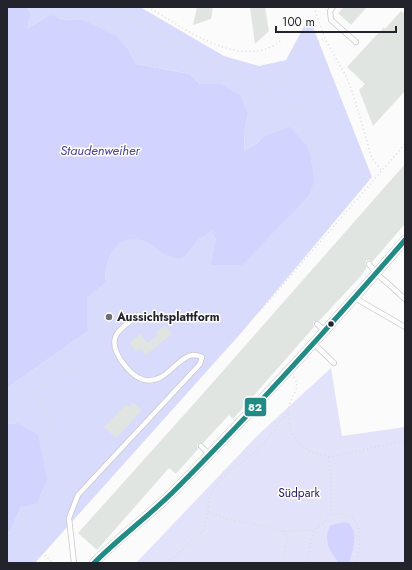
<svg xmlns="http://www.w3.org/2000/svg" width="412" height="570" font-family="Jost,sans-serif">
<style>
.green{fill:#e2e3fa}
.forest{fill:#d9dbfc}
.water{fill:#d2d3fe}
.building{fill:#e0e5e2}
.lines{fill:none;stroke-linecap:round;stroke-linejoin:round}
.service-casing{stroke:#c8c8cc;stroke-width:6}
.minor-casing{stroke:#c8c8cc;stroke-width:10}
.path{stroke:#dbdbdc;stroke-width:1.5;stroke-dasharray:1 3;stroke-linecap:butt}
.service{stroke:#fefefe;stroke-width:4.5}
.minor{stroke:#fefefe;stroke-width:9}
.bus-1-casing{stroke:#fff;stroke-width:8}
.bus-1{stroke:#238b85;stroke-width:5}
.poi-dot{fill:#6e6f74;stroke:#fff;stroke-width:1.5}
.bus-dot{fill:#22232b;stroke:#fff;stroke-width:1.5}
.labels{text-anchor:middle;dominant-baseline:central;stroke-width:3;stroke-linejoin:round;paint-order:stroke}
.poi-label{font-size:12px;font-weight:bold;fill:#22232b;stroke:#fff;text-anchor:start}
.park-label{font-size:12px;fill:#27156a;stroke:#fff}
.water-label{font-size:13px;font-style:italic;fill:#4b449a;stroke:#fff}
.line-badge{stroke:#fff;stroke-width:1.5}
.badge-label{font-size:11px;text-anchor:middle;font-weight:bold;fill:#fff}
</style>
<rect width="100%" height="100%" fill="#fbfbfb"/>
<!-- green -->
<path class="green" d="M331,368L342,436L405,427V563H136L258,435Z"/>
<!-- forest -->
<path class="forest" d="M27,7H140L224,56L259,66L286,60L309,17L372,177L242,332L35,563H7V533L10,532L21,507L18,423L7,424V388L88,331L86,298L105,283C105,259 115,231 144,240C151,243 154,248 159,251C167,254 178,255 186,256L198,240L212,229L216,240L312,169L311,157L263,137L257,143L244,154L245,126L248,115L221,84H200L190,74L136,64L130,52L83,20L45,18L27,29L31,14Z"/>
<!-- water -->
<g class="water">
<path d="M7,7H27L31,14L27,29L45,18L53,15L60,19L83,20L116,36L130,52L136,64L190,74L200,84H221L240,95L248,115L245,126L244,153L257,143L263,137L290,127L307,146L311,157L314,182L309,195L242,265H211L216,240L212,230L198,240L186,256L179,259C173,257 166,254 159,251C154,248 151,243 145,241C115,231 105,259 105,283L87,298L88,331L7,388Z"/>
<path d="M18,423L38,435L47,479L37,503L21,507L10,532L7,533V424Z"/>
<path d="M344,522L349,523C359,536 353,549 349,563H340C330,554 322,538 331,525Z"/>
</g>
<!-- building -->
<g class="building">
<path d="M197,7H213L211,19L193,25Z"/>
<path d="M250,7H265L269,31L255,44Z"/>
<path d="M344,7H367L351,25L338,13Z"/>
<path d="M401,11L405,14V91L373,126L359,90L365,84L347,67L384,27L385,29Z"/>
<path d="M405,164V224L372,262L369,260L366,261L365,264L367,267L360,277L319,321H314L313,324L314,327L233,419L229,415L203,443H199L197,445L198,449L176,474L169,468L97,550L78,533L200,397Z"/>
<path d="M165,325L172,334L146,355L140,348L136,352L129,343L140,334L148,343L158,335L156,332Z"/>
<path d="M133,402L142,410L116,438L104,427L126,404L129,407Z"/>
</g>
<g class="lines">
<!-- service casing -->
<g class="service-casing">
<g id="service">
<path d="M333,7L330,11L331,20L356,42"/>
<path d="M369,264L376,273L405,299"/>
<path d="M355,298L405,327"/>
<path d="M317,324L325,331"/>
<path d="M313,343L334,363"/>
<path d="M201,446L209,454"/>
<path d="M74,563L69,518L78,495L200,364L202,357C200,356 196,355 193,355C178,356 166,384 145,380C132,378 111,353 115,338C117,329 132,321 139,315"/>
</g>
</g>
<!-- minor casing -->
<g class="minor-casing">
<path id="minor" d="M94,563C119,537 149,516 175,490C254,409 331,326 405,240"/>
</g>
<!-- path -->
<g class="path">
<path d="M110,7L239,74L246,79L256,82L270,96L299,111C305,119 305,124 302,133L315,147L321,164"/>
<path d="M148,7C181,26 226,61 266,49C272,47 277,43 282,40"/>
<path d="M314,7L325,39L346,76L352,91L372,158L381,170"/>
<path d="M256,82L266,83L282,81L286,65L300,48L324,39"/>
<path d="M109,317L116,326"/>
<path d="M207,354L237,331L261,310L405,144"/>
<path d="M294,377L297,383L296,390L290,403L288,412L290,429L299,444L311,452L329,457L405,441"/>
<path d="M7,405L35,393L100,355H112"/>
<path d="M329,457L331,483V513"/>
<path d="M208,512L231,520L251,523L284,531L314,530"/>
<path d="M57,524L64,528"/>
<path d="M7,538C23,529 45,498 51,481C53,475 55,451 55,444C53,431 41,406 35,393"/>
<path d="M36,547L53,563"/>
<path d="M20,563L57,524L63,521"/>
<path d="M168,563L203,531C208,518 207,502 213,490C223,471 245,462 259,448C270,437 278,423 288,412"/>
<path d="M283,563L287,538L284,531"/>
<path d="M305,563L309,553L314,530L325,522L331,514C335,514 340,513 344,514C365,518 360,548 356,563"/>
</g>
<!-- service -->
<use href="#service" class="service"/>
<!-- minor -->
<use href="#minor" class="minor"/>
<!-- bus-1 casing -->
<g class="bus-1-casing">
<path id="bus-1" d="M94,563C120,537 149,516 175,490C255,410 331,325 405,240"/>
</g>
<!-- bus-1 -->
<use href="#bus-1" class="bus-1"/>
</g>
<!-- markers -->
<circle class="poi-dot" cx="109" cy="317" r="4"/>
<circle class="bus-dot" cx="331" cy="324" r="3.5"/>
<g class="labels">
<!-- poi labels -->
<g class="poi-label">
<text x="117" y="317">Aussichtsplattform</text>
</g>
<!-- park labels -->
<g class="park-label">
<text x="299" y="493">Südpark</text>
</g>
<!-- water labels -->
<g class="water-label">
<text x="100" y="150">Staudenweiher</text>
</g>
</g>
<rect class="line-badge" x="244" y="397" width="23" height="20" rx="4" fill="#238b85"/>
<g class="badge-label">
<text x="255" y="411">82</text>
</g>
<!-- border -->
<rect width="412" height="570" fill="none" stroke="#22232b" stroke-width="16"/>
<!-- scale -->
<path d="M276 26v6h120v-6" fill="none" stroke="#22232b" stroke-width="2"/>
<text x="282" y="26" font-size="12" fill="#22232b" stroke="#ffffff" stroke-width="3" paint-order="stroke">100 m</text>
</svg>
